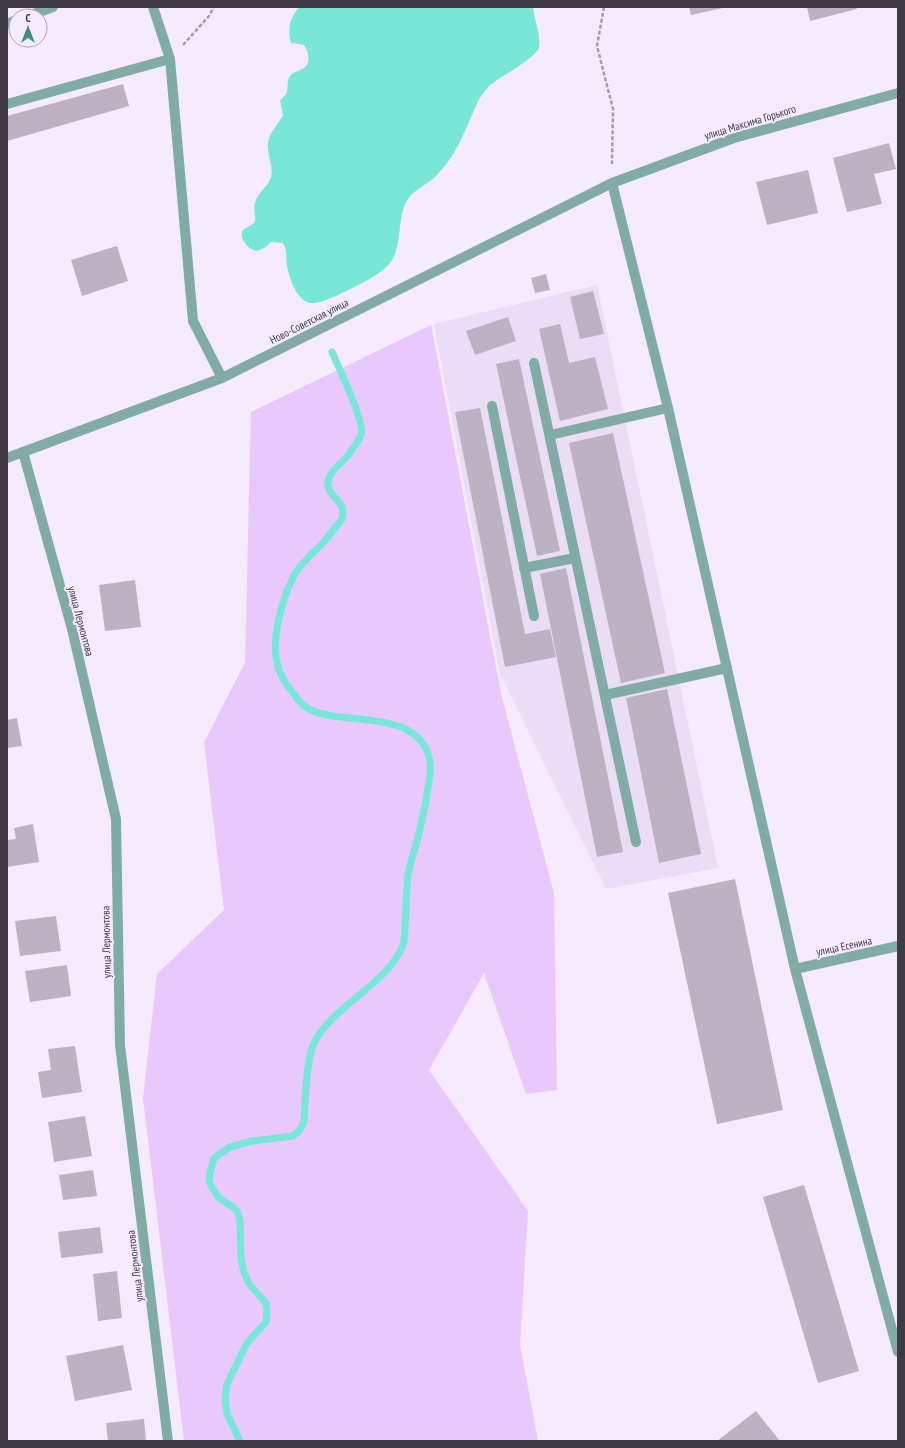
<svg xmlns="http://www.w3.org/2000/svg" width="905" height="1448" font-family="'PT Sans Narrow',sans-serif">
<style>
.built{fill:#ebddf6}
.green{fill:#e8c8fd}
.water{fill:#78e7d7}
.lines{fill:none;stroke-linecap:round;stroke-linejoin:round}
.stream{stroke:#78e7d7;stroke-width:7}
.building{fill:#bcb2c4}
.path{stroke:#a69dac;stroke-width:2.5;stroke-dasharray:4 2;stroke-linecap:butt}
.service{stroke:#81aca5;stroke-width:10}
.minor{stroke:#81aca5;stroke-width:10}
.tertiary{stroke:#81aca5;stroke-width:10}
.labels{text-anchor:middle;dominant-baseline:central;stroke-width:4;stroke-linejoin:round;paint-order:stroke}
.street-label{font-size:11px;fill:#3f3a42;stroke:#f6eafe}
</style>
<rect width="100%" height="100%" fill="#f6eafe"/>
<!-- built -->
<path class="built" d="M597,285L718,868L606,889L500,674L434,324Z"/>
<!-- green -->
<path class="green" d="M431,325L501,694L554,893L557,1090L526,1094L484,973L429,1070L528,1211L520,1345L538,1441H184L143,1098L157,974L224,910L204,742L245,663L251,412Z"/>
<!-- water -->
<path class="water" d="M299,7H533C534,19 541,35 539,47C537,58 499,77 488,87C485,91 482,95 479,99C469,121 459,149 444,167C441,170 437,175 434,178C426,185 414,190 408,199C401,209 401,223 399,234C398,244 396,255 390,263C382,275 350,289 336,296C328,299 313,307 305,301C295,295 289,277 287,266C286,258 287,250 283,243L271,242C267,245 262,251 256,251C249,250 238,238 243,230C246,227 253,226 255,221C256,215 253,209 255,203C257,193 268,187 271,177C274,167 267,155 268,144C269,132 278,125 283,115L280,101C281,99 284,97 286,94C289,88 286,82 290,76C294,71 300,71 304,68C312,62 308,51 304,45L291,43C287,29 290,18 299,7Z"/>
<g class="lines">
<!-- stream -->
<path class="stream" d="M240,1441L227,1414L225,1398L227,1384L247,1343L266,1322L267,1310L266,1303L249,1284L244,1272L241,1259L240,1220L237,1211L233,1207L219,1198L211,1186L209,1181L210,1173L214,1158L230,1147L252,1141L293,1136L299,1131L304,1122C305,1102 306,1057 315,1041C334,1005 392,981 404,942C406,920 406,897 408,875C410,862 415,850 418,837C422,821 426,804 428,787C430,777 432,766 429,757C415,708 346,726 311,710C304,707 298,700 294,694C286,685 279,674 277,662C271,639 283,595 295,574C301,563 312,554 321,545C328,537 335,528 342,519C348,500 325,496 328,482C330,469 343,463 350,453C353,447 359,441 361,435C366,424 338,366 332,352"/>
</g>
<!-- building -->
<g class="building">
<path d="M689,7H723V8L691,15Z"/>
<path d="M807,7H856L857,9L810,21Z"/>
<path d="M123,84L129,106L7,141V116Z"/>
<path d="M889,143L896,169L874,174L882,204L847,212L833,158Z"/>
<path d="M808,170L818,213L767,225L756,182Z"/>
<path d="M117,246L128,281L82,296L71,260Z"/>
<path d="M546,274L550,290L535,293L531,278Z"/>
<path d="M593,291L604,334L580,339L570,297Z"/>
<path d="M508,317L516,341L475,355L466,331Z"/>
<path d="M560,324L569,363L595,357L608,409L560,421L539,329Z"/>
<path d="M519,359L560,551L537,556L496,364Z"/>
<path d="M480,408L525,634L550,629L556,657L505,667L455,412Z"/>
<path d="M613,433L665,673L621,683L569,443Z"/>
<path d="M566,568L623,852L597,857L540,574Z"/>
<path d="M135,580L141,627L105,631L99,585Z"/>
<path d="M667,689L701,854L659,863L626,698Z"/>
<path d="M17,718L22,746L7,748V720Z"/>
<path d="M33,824L39,862L7,867V840L16,839L14,828Z"/>
<path d="M735,879L783,1110L717,1124L668,893Z"/>
<path d="M56,916L61,951L20,956L15,921Z"/>
<path d="M67,965L71,996L30,1002L25,971Z"/>
<path d="M75,1046L82,1092L42,1098L38,1072L51,1070L48,1049Z"/>
<path d="M85,1116L92,1156L54,1162L48,1122Z"/>
<path d="M93,1170L97,1196L63,1200L59,1175Z"/>
<path d="M804,1185L859,1371L818,1383L763,1197Z"/>
<path d="M100,1227L103,1253L61,1258L58,1232Z"/>
<path d="M117,1271L122,1318L98,1321L93,1274Z"/>
<path d="M123,1345L132,1390L75,1401L66,1356Z"/>
<path d="M756,1411L780,1441H717Z"/>
<path d="M144,1419L146,1441H108L106,1423Z"/>
</g>
<g class="lines">
<!-- path -->
<g class="path">
<path d="M604,7L597,46L613,109L612,164"/>
<path d="M183,45L209,16L214,7"/>
</g>
<!-- service -->
<g class="service">
<path d="M153,7L170,59L193,321L222,378"/>
<path d="M28,16L53,7"/>
<path d="M7,24L16,20"/>
<path d="M7,104L170,59"/>
<path d="M534,363L636,842"/>
<path d="M492,406L534,616"/>
<path d="M550,435L668,408"/>
<path d="M524,568L575,558"/>
<path d="M605,695L727,668"/>
</g>
<!-- minor -->
<g class="minor">
<path d="M612,183L668,408L795,969L898,1352"/>
<path d="M23,452L72,629L116,819L120,1045L168,1441"/>
<path d="M795,969L898,946"/>
</g>
<!-- tertiary -->
<path class="tertiary" d="M7,458L222,378L612,183L734,138L898,93"/>
</g>
<g class="labels">
<!-- street labels -->
<g class="street-label">
<text transform="translate(750 122) rotate(-17)">улица Максима Горького</text>
<text transform="translate(309 321) rotate(-27)">Ново-Советская улица</text>
<text transform="translate(81 621) rotate(75)">улица Лермонтова</text>
<text transform="translate(106 942) rotate(-91)">улица Лермонтова</text>
<text transform="translate(844 946) rotate(-12)">улица Есенина</text>
<text transform="translate(135 1266) rotate(-97)">улица Лермонтова</text>
</g>
</g>
<!-- border -->
<rect width="905" height="1448" fill="none" stroke="#3f3a42" stroke-width="16"/>
<!-- north arrow -->
<g transform="translate(28 28)"><circle r="19" fill="#f6eafe" stroke="#ada4b3"/>
<path d="M0-3L7 15L0 10L-7 15Z" fill="#458b81"/>
<text y="-6" font-size="11" font-weight="bold" text-anchor="middle" fill="#3f3a42">С</text>
</g>
</svg>
